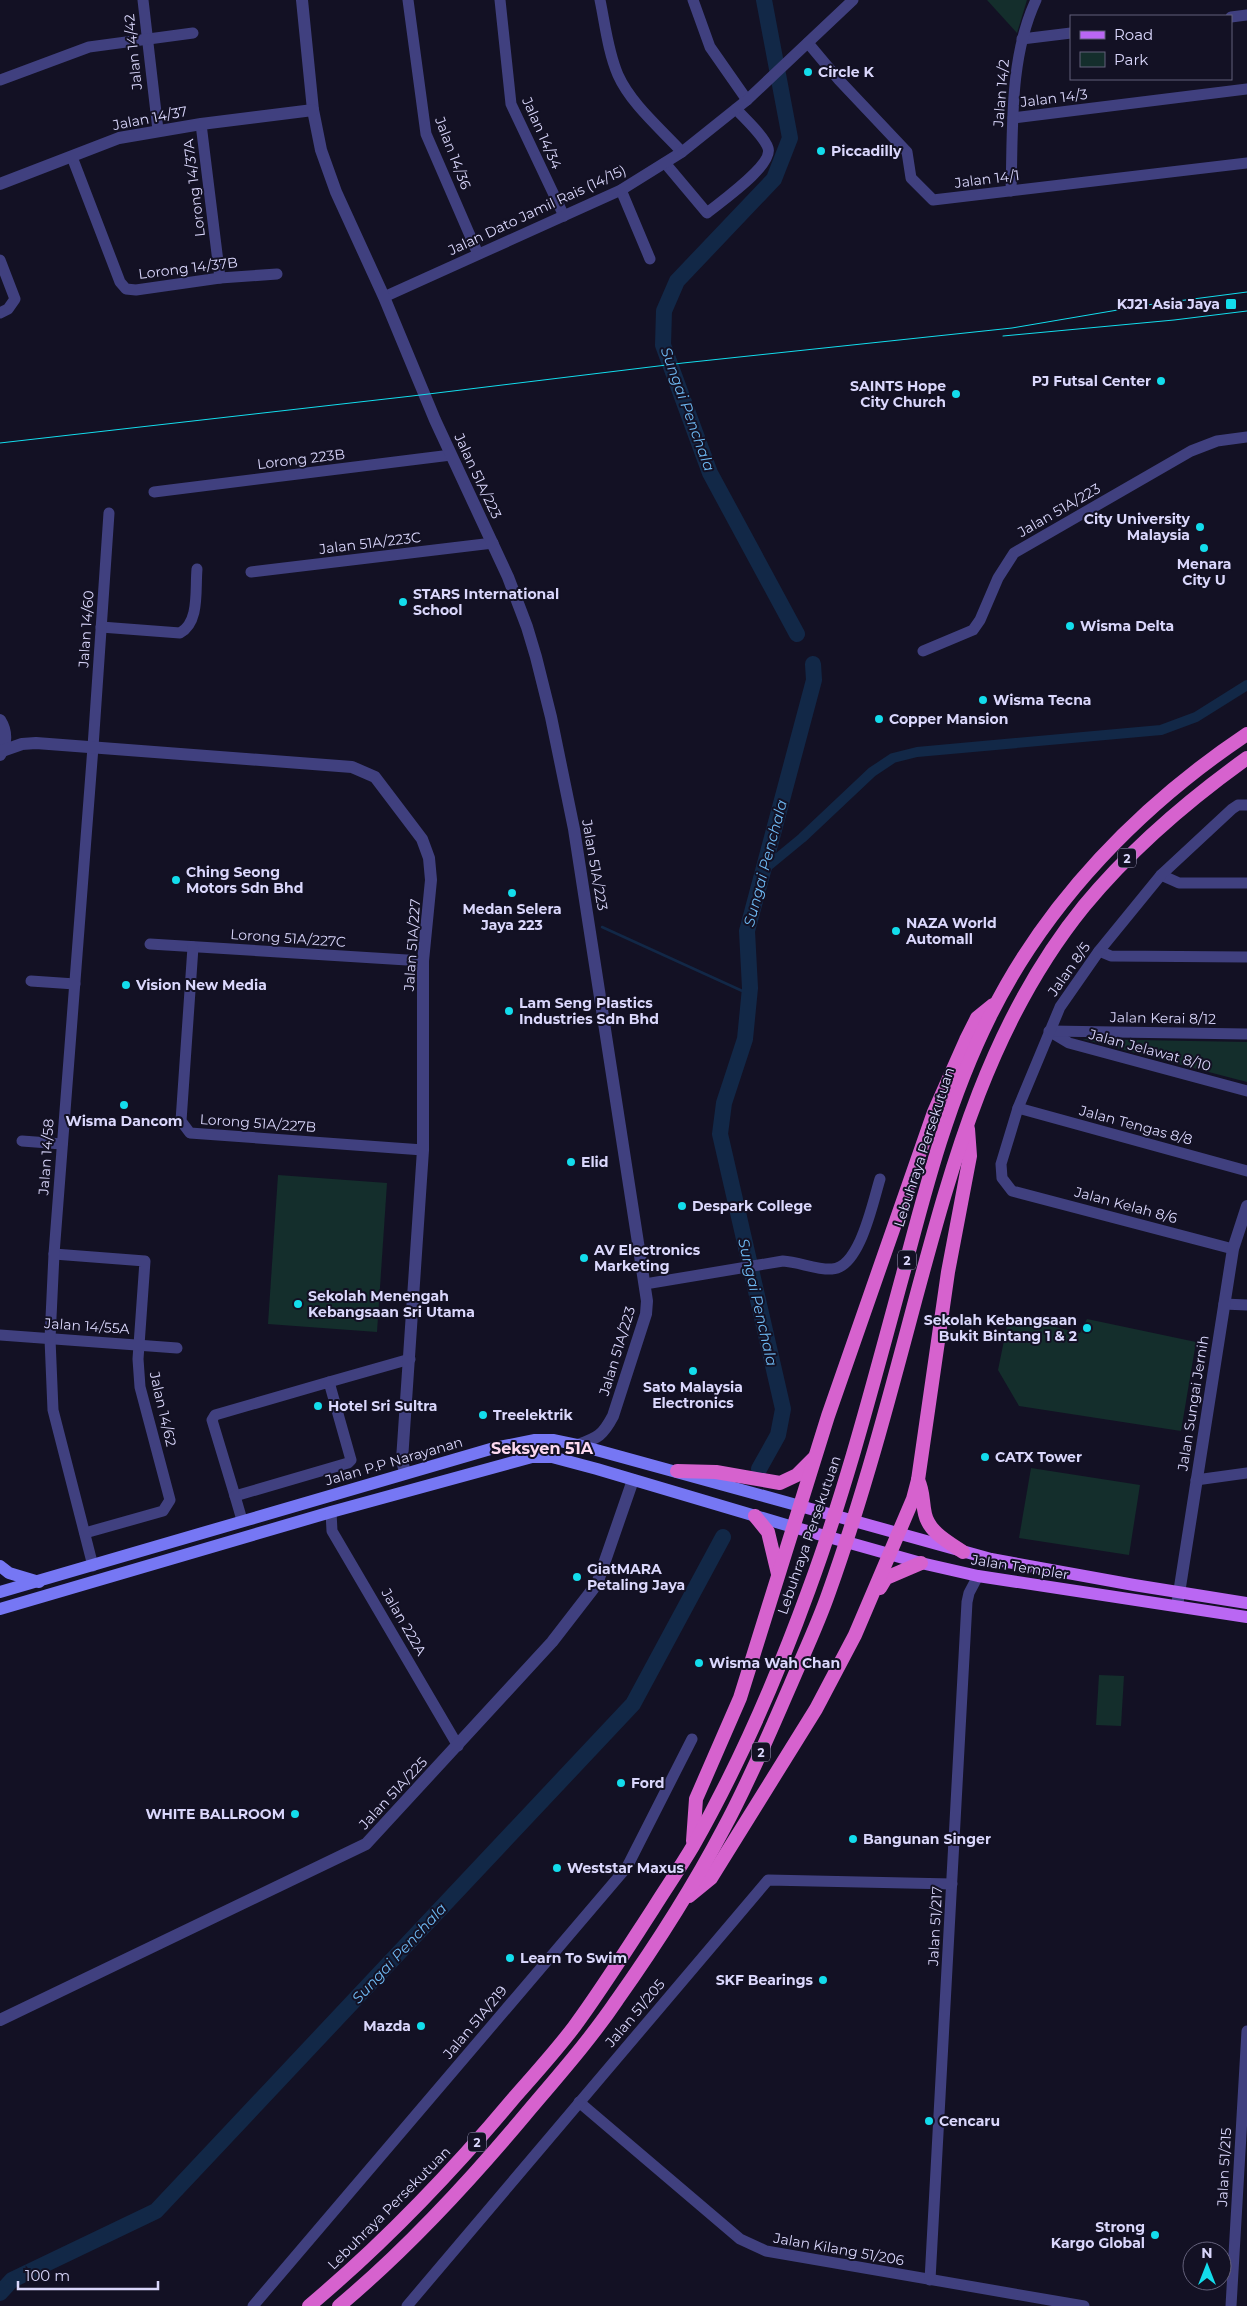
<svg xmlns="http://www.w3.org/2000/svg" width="1247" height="2306" font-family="Montserrat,sans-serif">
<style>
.green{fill:#142e2c}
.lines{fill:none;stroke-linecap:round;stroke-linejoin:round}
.stream{stroke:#122847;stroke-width:2.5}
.canal{stroke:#122847;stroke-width:10}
.river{stroke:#122847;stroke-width:16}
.minor{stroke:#40407f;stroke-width:11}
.tertiary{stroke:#40407f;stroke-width:12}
.secondary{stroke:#7677f4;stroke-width:12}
.primary{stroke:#ba67f3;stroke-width:12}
.trunk{stroke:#d662ce;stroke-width:14}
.tram{stroke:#13ddec;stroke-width:1}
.poi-dot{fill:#13ddec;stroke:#131124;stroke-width:2}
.labels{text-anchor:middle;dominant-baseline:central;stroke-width:4;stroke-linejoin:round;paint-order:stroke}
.shield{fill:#131124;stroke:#9e9cbb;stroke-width:1}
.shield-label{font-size:12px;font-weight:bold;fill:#dad7fc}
.street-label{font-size:14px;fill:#dad7fc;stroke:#131124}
.poi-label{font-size:14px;font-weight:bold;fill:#dad7fc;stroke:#131124;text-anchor:start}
.water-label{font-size:15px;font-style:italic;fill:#6eb9f3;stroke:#131124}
.quarter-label{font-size:16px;font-weight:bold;fill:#fcd9f0;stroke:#131124}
</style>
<rect width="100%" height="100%" fill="#131124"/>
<!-- green -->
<g class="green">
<path d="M987,0H1027L1017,33Z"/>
<path d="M1082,1039L1247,1042V1082Z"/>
<path d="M278,1175L387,1183L377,1332L268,1324Z"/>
<path d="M1009,1316L1080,1333L1087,1319L1196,1342L1181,1431L1019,1406L998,1370Z"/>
<path d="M1031,1468L1140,1485L1129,1555L1019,1538Z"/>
<path d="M1099,1675L1124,1676L1121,1726L1096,1725Z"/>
</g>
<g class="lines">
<!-- stream -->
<path class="stream" d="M602,927L749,994"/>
<!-- canal -->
<path class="canal" d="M762,871L802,838L872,772L893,758L917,752L1161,730L1196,717L1247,685"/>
<!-- river -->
<g class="river">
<path d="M764,0L790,138L774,179L677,281L664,311L663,345L710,473L797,634"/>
<path d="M759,1469L778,1435L783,1409L720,1134L724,1103L745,1039L750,988L747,931L814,680L813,664"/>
<path d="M0,2293L12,2280L156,2211L633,1704L723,1537"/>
</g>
<!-- minor -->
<g class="minor">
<path d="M143,0L158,130"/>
<path d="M408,0L426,134L478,254"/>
<path d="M500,0L511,104L564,216"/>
<path d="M600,0C605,24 608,52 618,75C631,104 661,129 682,152"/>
<path d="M693,0L710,47L747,100"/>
<path d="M1231,17L1247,15"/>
<path d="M1022,39L1071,33"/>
<path d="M808,43L839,80L907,152L911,178L933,200L1247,163"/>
<path d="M0,80L89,47L193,33"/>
<path d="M1013,118L1247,89"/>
<path d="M201,124L220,278"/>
<path d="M72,157L120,282L126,289L136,290L220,278L277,274"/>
<path d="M665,163L707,213C720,202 774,165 768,148C764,136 745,119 736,109"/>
<path d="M621,190L650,259"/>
<path d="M1011,191C1013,128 1009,58 1036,0"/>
<path d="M0,260L15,299L8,309L0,313"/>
<path d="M384,297L621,190L682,152L747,100L853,0"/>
<path d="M154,492L451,455"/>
<path d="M251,572L493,543"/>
<path d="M101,627L180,633C200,622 195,590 197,569"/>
<path d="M923,651L973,630L980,620L998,578L1014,553L1191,451L1217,441L1247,437"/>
<path d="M1161,875L1179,883H1247"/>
<path d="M150,944L423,961"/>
<path d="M193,947L181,1121L190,1133L423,1150"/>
<path d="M1099,951L1111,956L1247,957"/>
<path d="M31,981L75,984"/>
<path d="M1049,1031L1069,1043L1247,1091"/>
<path d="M1050,1031L1247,1034"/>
<path d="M1018,1108L1247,1171"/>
<path d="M22,1141L62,1144"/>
<path d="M1233,1249L1012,1191L1002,1178L1001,1164L1018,1108L1060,1007L1099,951L1161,875L1232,809L1238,805H1247"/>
<path d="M54,1254L145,1261L138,1359L140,1387L170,1500L163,1511L85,1533"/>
<path d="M645,1284L783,1261C799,1262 817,1270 832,1269C860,1268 873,1201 880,1179"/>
<path d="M1224,1304L1247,1305"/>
<path d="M0,1335L177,1348"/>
<path d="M329,1382L351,1460L348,1463L235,1496L212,1420L215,1415Z"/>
<path d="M329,1382L410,1359"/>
<path d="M1196,1480L1247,1473"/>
<path d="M235,1496L242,1520"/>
<path d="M331,1512L332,1531L458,1746"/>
<path d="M93,1566L53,1410L50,1339L54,1254L93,747L109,513"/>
<path d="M579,2102L740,2239L766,2251L1084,2306"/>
<path d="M930,2280L967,1602L969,1593L978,1576"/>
<path d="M253,2306L627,1867L692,1739"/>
<path d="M407,2306L768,1880L952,1884"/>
<path d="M1231,2306L1247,2031"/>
</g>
<!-- tertiary -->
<g class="tertiary">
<path d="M302,0L313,110L321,150L336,192L384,297L435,420L508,577L527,627L536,657L551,717L574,829L647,1301L646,1314L613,1416C603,1435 598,1438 578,1445"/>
<path d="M0,184L119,138L201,124L313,110"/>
<path d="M0,720C7,731 7,744 0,755"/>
<path d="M2,751L22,744L36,743L352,767L375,777L422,839L429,858L431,880L423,961V1150L402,1460L405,1473"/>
<path d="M1177,1606L1233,1249L1247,1206"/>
<path d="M0,2020L366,1844L552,1642L593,1589L598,1581L633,1480"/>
</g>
<!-- secondary -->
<g class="secondary">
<path d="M0,1566L9,1573L39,1582"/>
<path d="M0,1592L494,1448L535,1440H554L578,1445L800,1506"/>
<path d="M0,1609L331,1512L532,1457H552L597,1469L793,1527"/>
</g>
<!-- primary -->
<g class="primary">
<path d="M800,1506L991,1559L1134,1585L1247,1603"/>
<path d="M793,1527L921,1563L978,1576L1247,1617"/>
</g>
<!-- trunk -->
<g class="trunk">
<path d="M677,1471L716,1472L780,1483L797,1475L814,1458"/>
<path d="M918,1480C924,1493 922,1501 925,1514C929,1532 948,1542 963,1552"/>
<path d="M755,1516L768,1532L778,1574"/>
<path d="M880,1588L886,1578L921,1563"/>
<path d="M693,1841L696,1799L740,1698L828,1416L911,1178L934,1112L966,1040L977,1018L993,1005"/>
<path d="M689,1896L711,1878L816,1709L855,1635L913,1499L918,1480L948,1272L970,1156L968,1129"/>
<path d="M309,2306C384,2243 451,2173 513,2099C534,2075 555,2052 574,2027C602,1989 627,1949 653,1909C666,1888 680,1868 693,1846C739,1765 777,1677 809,1589C847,1486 874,1380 903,1274C926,1186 949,1098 990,1016C1047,901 1141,805 1247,734"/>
<path d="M339,2306C407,2249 468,2183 525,2115C557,2077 590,2040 617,2000C656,1945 693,1887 724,1828C749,1782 769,1734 790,1686C803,1655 818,1624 829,1592C863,1497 889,1399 915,1301C953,1160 990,1022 1084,906C1131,849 1187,801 1247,758"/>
</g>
<!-- tram -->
<g class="tram">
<path d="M1003,336L1174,320L1247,311"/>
<path d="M0,443L412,396L683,363L1012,328L1147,305L1247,292"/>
</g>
</g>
<!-- markers -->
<g class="poi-dot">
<circle cx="808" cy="72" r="5"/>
<circle cx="821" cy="151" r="5"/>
<rect x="1225" y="298" width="12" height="12" rx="2.5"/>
<circle cx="1161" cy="381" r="5"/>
<circle cx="956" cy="394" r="5"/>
<circle cx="1200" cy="527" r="5"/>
<circle cx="1204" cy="548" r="5"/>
<circle cx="403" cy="602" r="5"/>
<circle cx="1070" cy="626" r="5"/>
<circle cx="983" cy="700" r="5"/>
<circle cx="879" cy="719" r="5"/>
<circle cx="176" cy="880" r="5"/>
<circle cx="512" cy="893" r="5"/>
<circle cx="896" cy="931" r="5"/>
<circle cx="126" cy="985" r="5"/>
<circle cx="509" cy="1011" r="5"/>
<circle cx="124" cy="1105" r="5"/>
<circle cx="571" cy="1162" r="5"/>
<circle cx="682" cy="1206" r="5"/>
<circle cx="584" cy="1258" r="5"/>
<circle cx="298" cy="1304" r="5"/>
<circle cx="1087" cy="1328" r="5"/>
<circle cx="693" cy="1371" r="5"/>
<circle cx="318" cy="1406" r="5"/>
<circle cx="483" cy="1415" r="5"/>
<circle cx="985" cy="1457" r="5"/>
<circle cx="577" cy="1577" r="5"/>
<circle cx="699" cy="1663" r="5"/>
<circle cx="621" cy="1783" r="5"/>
<circle cx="295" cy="1814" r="5"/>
<circle cx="853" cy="1839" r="5"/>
<circle cx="557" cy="1868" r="5"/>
<circle cx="510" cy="1958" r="5"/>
<circle cx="823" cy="1980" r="5"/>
<circle cx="421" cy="2026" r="5"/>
<circle cx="929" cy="2121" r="5"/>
<circle cx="1155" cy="2235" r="5"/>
</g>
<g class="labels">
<!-- shield labels -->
<g class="shield">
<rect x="1118" y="848.5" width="18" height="19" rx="4"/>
<rect x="898" y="1250.5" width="18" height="19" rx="4"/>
<rect x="752" y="1742.5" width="18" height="19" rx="4"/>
<rect x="468" y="2132.5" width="18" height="19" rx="4"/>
</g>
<g class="shield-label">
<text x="1127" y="858">2</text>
<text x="907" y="1260">2</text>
<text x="761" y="1752">2</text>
<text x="477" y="2142">2</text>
</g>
<!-- street labels -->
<g class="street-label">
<text transform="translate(133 52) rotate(-96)">Jalan 14/42</text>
<text transform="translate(1001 93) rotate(-85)">Jalan 14/2</text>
<text transform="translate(1054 98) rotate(-7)">Jalan 14/3</text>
<text transform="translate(150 118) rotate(-11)">Jalan 14/37</text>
<text transform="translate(542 133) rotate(66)">Jalan 14/34</text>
<text transform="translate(453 153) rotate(69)">Jalan 14/36</text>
<text transform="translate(987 179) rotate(-7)">Jalan 14/1</text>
<text transform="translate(194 188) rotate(-97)">Lorong 14/37A</text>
<text transform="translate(537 210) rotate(-25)">Jalan Dato Jamil Rais (14/15)</text>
<text transform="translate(188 268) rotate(-7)">Lorong 14/37B</text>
<text transform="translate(301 459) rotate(-7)">Lorong 223B</text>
<text transform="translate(478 476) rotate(65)">Jalan 51A/223</text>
<text transform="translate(1059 510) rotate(-30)">Jalan 51A/223</text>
<text transform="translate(370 543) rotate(-7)">Jalan 51A/223C</text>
<text transform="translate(86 629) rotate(-86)">Jalan 14/60</text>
<text transform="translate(595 865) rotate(80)">Jalan 51A/223</text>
<text transform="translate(288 938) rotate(4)">Lorong 51A/227C</text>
<text transform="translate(412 945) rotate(-86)">Jalan 51A/227</text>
<text transform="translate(1069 969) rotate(-55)">Jalan 8/5</text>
<text transform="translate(1163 1018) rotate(1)">Jalan Kerai 8/12</text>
<text transform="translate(1150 1050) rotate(15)">Jalan Jelawat 8/10</text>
<text transform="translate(258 1123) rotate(4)">Lorong 51A/227B</text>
<text transform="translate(1136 1125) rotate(15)">Jalan Tengas 8/8</text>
<text transform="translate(924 1147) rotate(-72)">Lebuhraya Persekutuan</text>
<text transform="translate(46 1157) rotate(-86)">Jalan 14/58</text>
<text transform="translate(1126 1205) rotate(15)">Jalan Kelah 8/6</text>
<text transform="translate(87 1326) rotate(4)">Jalan 14/55A</text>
<text transform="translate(617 1351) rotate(-73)">Jalan 51A/223</text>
<text transform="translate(1193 1403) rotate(-81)">Jalan Sungai Jernih</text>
<text transform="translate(163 1409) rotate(77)">Jalan 14/62</text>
<text transform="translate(394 1461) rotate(-16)">Jalan P.P Narayanan</text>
<text transform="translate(809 1535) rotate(-71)">Lebuhraya Persekutuan</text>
<text transform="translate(1020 1567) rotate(9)">Jalan Templer</text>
<text transform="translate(404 1622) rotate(60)">Jalan 222A</text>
<text transform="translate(393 1793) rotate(-47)">Jalan 51A/225</text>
<text transform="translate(935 1926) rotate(-87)">Jalan 51/217</text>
<text transform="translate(635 2013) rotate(-50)">Jalan 51/205</text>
<text transform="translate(475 2022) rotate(-50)">Jalan 51A/219</text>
<text transform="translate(1224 2167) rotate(-87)">Jalan 51/215</text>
<text transform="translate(389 2208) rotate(-45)">Lebuhraya Persekutuan</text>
<text transform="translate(839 2249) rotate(10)">Jalan Kilang 51/206</text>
</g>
<!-- poi labels -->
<g class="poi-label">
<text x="818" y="72">Circle K</text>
<text x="831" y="151">Piccadilly</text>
<text x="1220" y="304" text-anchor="end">KJ21 Asia Jaya</text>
<text x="1151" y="381" text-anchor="end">PJ Futsal Center</text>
<text x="946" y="386" text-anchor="end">SAINTS Hope<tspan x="946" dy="16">City Church</tspan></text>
<text x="1190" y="519" text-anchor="end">City University<tspan x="1190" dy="16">Malaysia</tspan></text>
<text x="1204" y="564" text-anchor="middle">Menara<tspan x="1204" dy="16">City U</tspan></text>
<text x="413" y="594">STARS International<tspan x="413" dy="16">School</tspan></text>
<text x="1080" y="626">Wisma Delta</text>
<text x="993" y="700">Wisma Tecna</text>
<text x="889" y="719">Copper Mansion</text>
<text x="186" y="872">Ching Seong<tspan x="186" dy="16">Motors Sdn Bhd</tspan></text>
<text x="512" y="909" text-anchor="middle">Medan Selera<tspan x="512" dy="16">Jaya 223</tspan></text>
<text x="906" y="923">NAZA World<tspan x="906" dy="16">Automall</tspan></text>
<text x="136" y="985">Vision New Media</text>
<text x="519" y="1003">Lam Seng Plastics<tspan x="519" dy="16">Industries Sdn Bhd</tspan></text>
<text x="124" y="1121" text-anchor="middle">Wisma Dancom</text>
<text x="581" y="1162">Elid</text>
<text x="692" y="1206">Despark College</text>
<text x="594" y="1250">AV Electronics<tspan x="594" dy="16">Marketing</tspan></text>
<text x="308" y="1296">Sekolah Menengah<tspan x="308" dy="16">Kebangsaan Sri Utama</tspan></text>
<text x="1077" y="1320" text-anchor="end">Sekolah Kebangsaan<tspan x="1077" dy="16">Bukit Bintang 1 &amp; 2</tspan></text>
<text x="693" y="1387" text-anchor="middle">Sato Malaysia<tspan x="693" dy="16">Electronics</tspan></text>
<text x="328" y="1406">Hotel Sri Sultra</text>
<text x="493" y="1415">Treelektrik</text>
<text x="995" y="1457">CATX Tower</text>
<text x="587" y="1569">GiatMARA<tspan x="587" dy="16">Petaling Jaya</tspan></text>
<text x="709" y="1663">Wisma Wah Chan</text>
<text x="631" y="1783">Ford</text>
<text x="285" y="1814" text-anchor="end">WHITE BALLROOM</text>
<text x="863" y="1839">Bangunan Singer</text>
<text x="567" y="1868">Weststar Maxus</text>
<text x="520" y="1958">Learn To Swim</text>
<text x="813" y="1980" text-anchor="end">SKF Bearings</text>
<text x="411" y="2026" text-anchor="end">Mazda</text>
<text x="939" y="2121">Cencaru</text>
<text x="1145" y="2227" text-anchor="end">Strong<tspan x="1145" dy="16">Kargo Global</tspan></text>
</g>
<!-- water labels -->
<g class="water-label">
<text transform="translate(688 409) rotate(70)">Sungai Penchala</text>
<text transform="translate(765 863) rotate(-75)">Sungai Penchala</text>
<text transform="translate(758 1302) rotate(77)">Sungai Penchala</text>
<text transform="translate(399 1953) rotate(-47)">Sungai Penchala</text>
</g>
<!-- quarter labels -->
<g class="quarter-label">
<text x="542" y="1448">Seksyen 51A</text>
</g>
</g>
<!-- legend -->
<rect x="1070" y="15" width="162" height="65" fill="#131124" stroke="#63607a"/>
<rect x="1080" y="31" width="25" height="8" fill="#ba67f3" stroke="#63607a"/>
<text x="1114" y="40" font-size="15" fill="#dad7fc">Road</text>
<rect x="1080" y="52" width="25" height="15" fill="#142e2c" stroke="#63607a"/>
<text x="1114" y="65" font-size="15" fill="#dad7fc">Park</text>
<!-- north arrow -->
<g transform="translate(1207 2266)"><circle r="24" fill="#131124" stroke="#63607a"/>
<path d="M0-4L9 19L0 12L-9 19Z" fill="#13ddec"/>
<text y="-8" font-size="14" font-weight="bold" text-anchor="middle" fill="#dad7fc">N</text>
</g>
<!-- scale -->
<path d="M18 2281v8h140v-8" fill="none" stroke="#dad7fc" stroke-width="2.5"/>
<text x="25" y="2281" font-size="15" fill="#dad7fc" stroke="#131124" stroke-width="4" paint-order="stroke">100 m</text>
</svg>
